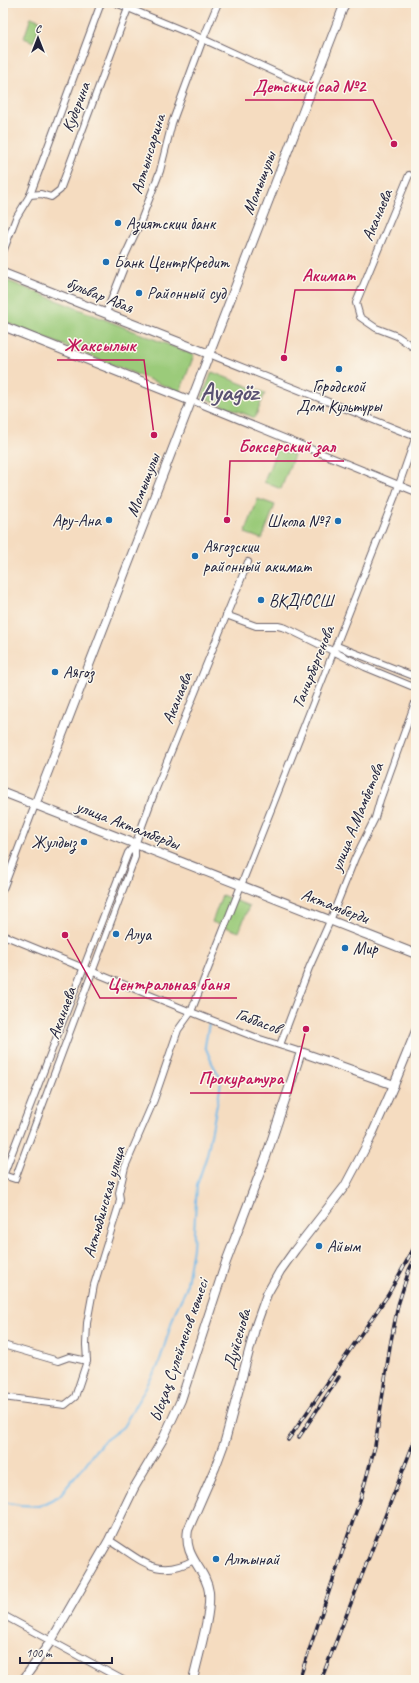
<svg xmlns="http://www.w3.org/2000/svg" width="419" height="1683" font-family="Caveat,sans-serif">
<style>
.green{fill:#9bcb7a;stroke:#5e765a}
.lines{fill:none;stroke-linecap:round;stroke-linejoin:round}
.stream{stroke:#71b9e9;stroke-width:2}
.minor-casing{stroke:#6c636a;stroke-width:8}
.major-casing{stroke:#6c636a;stroke-width:10}
.minor{stroke:#fff;stroke-width:6}
.major{stroke:#fff;stroke-width:8}
.rail-casing{stroke:#22223b;stroke-width:3.5}
.rail{stroke:#fbf7ec;stroke-width:2;stroke-dasharray:6;stroke-linecap:butt}
.poi-dot{fill:#1f6fb2;stroke:#fbf7ec;stroke-width:1.5}
.labels{text-anchor:middle;dominant-baseline:central;stroke-width:3;stroke-linejoin:round;paint-order:stroke}
.street-label{font-size:17px;fill:#22223b;stroke:#fbf7ec}
.poi-label{font-size:17px;fill:#22223b;stroke:#fbf7ec;text-anchor:start}
.town-label{font-size:25px;font-weight:bold;fill:#595272;stroke:#fbf7ec}
.leader{fill:none;stroke:#c2185b;stroke-width:1.5}
.callout-dot{fill:#c2185b;stroke:#fbf7ec;stroke-width:1.5}
.callout-label{font-size:18px;text-anchor:middle;font-weight:bold;fill:#c2185b;stroke:#fbf7ec;stroke-width:3;stroke-linejoin:round;paint-order:stroke}
</style>
<rect width="100%" height="100%" fill="#fbf7ec"/>
<filter id="ink" filterUnits="userSpaceOnUse"><feTurbulence type="fractalNoise" baseFrequency=".025" numOctaves="2"/><feDisplacementMap in="SourceGraphic" scale="8" xChannelSelector="R" yChannelSelector="G"/><feConvolveMatrix kernelMatrix="1 2 1 2 8 2 1 2 1" color-interpolation-filters="sRGB"/></filter>
<filter id="wash" filterUnits="userSpaceOnUse"><feTurbulence type="fractalNoise" baseFrequency=".012" numOctaves="4" result="noise"/><feDisplacementMap in="SourceGraphic" scale="16" xChannelSelector="R" yChannelSelector="G"/><feGaussianBlur stdDeviation="0.9" result="paint"/><feColorMatrix in="noise" values="0 0 0 0 0 0 0 0 0 0 0 0 0 0 0 0 0 1.4 0 .05"/><feComposite in="paint" operator="in"/></filter>
<g filter="url(#wash)">
<rect width="100%" height="100%" fill="#f5dcc0"/>
<!-- green -->
<g class="green">
<path d="M31,17L41,21L34,42L24,38Z"/>
<path d="M3,279L194,355L180,392L3,321Z"/>
<path d="M212,372L265,393L255,418L202,397Z"/>
<path d="M277,449L294,455L281,489L264,482Z"/>
<path d="M258,499L275,505L262,539L245,533Z"/>
<path d="M222,895L249,906L239,932L212,922Z"/>
</g>
<g class="lines">
<!-- stream -->
<path class="stream" d="M3,1502L20,1505L39,1506L59,1496L82,1469L95,1451L104,1441L123,1427L158,1366L175,1312L186,1289L193,1248L197,1185L207,1155L220,1089L221,1079L212,1063L205,1046L209,1023"/>
</g>
</g>
<g filter="url(#ink)">
<g class="lines">
<!-- minor casing -->
<g class="minor-casing">
<g id="minor">
<path d="M116,3L203,39L312,89"/>
<path d="M409,175L356,303L360,317L376,328L397,336L416,349"/>
<path d="M30,195L41,194L51,197L60,190L130,3"/>
<path d="M3,252L16,218L30,195L101,3"/>
<path d="M106,313L123,270L122,262L140,223L160,171L172,123L203,39L218,3"/>
<path d="M209,354L416,437"/>
<path d="M191,400L416,492"/>
<path d="M226,615L256,626H278L286,628L365,667L416,688"/>
<path d="M337,646L416,677"/>
<path d="M3,889L35,805"/>
<path d="M3,935L191,1012L260,1039L301,1052"/>
<path d="M280,1045L309,968L330,921L355,858L375,818L380,800L416,700"/>
<path d="M3,1175L15,1179L135,857V845L155,791L248,562"/>
<path d="M3,1176L128,853L135,845"/>
<path d="M3,1345L58,1361L69,1357L87,1361"/>
<path d="M3,1397L65,1405L75,1397L87,1361L86,1345L87,1323L94,1285L119,1205L120,1199L119,1193L125,1167L154,1100L178,1030L191,1012L395,496L416,436"/>
<path d="M109,1540C142,1560 156,1580 194,1560"/>
<path d="M3,1615L123,1680"/>
<path d="M3,1677L10,1680"/>
</g>
</g>
<!-- major casing -->
<g class="major-casing">
<g id="major">
<path d="M3,273L209,354"/>
<path d="M3,326L191,401"/>
<path d="M3,792L416,954"/>
<path d="M35,805L345,3"/>
<path d="M23,1680L51,1641L109,1540L134,1488L163,1439L181,1400L226,1262L266,1157L301,1052L394,1085"/>
<path d="M193,1680C198,1656 211,1616 209,1592C206,1568 183,1558 188,1530L215,1468L225,1441L256,1325L267,1294L280,1271L295,1250L345,1186L370,1139L394,1085L416,1031"/>
</g>
</g>
<!-- minor -->
<use href="#minor" class="minor"/>
<!-- major -->
<use href="#major" class="major"/>
<!-- rail casing -->
<g class="rail-casing">
<g id="rail">
<path d="M299,1437L339,1377"/>
<path d="M288,1440L388,1295L416,1244"/>
<path d="M299,1680L361,1497L375,1446L390,1346L398,1305L409,1270L416,1256"/>
<path d="M321,1680L416,1437"/>
</g>
</g>
<!-- rail -->
<use href="#rail" class="rail"/>
</g>
</g>
<!-- markers -->
<g class="poi-dot">
<circle cx="118" cy="223" r="4"/>
<circle cx="106" cy="262" r="4"/>
<circle cx="139" cy="293" r="4"/>
<circle cx="339" cy="369" r="4"/>
<circle cx="109" cy="520" r="4"/>
<circle cx="338" cy="521" r="4"/>
<circle cx="195" cy="556" r="4"/>
<circle cx="261" cy="600" r="4"/>
<circle cx="55" cy="672" r="4"/>
<circle cx="84" cy="842" r="4"/>
<circle cx="116" cy="934" r="4"/>
<circle cx="345" cy="948" r="4"/>
<circle cx="319" cy="1246" r="4"/>
<circle cx="216" cy="1559" r="4"/>
</g>
<g class="labels">
<!-- street labels -->
<g class="street-label">
<text transform="translate(76 107) rotate(-69)">Кудерина</text>
<text transform="translate(148 154) rotate(-73)">Алтынсарина</text>
<text transform="translate(259 183) rotate(-69)">Момышулы</text>
<text transform="translate(377 215) rotate(-67)">Аканаева</text>
<text transform="translate(100 295) rotate(22)">бульвар Абая</text>
<text transform="translate(143 485) rotate(-69)">Момышулы</text>
<text transform="translate(313 667) rotate(-68)">Танирбергенова</text>
<text transform="translate(177 698) rotate(-68)">Аканаева</text>
<text transform="translate(357 817) rotate(-68)">улица А.Мамбетова</text>
<text transform="translate(128 825) rotate(21)">улица Актамберды</text>
<text transform="translate(335 906) rotate(21)">Актамберди</text>
<text transform="translate(62 1013) rotate(-70)">Аканаева</text>
<text transform="translate(258 1021) rotate(20)">Габбасов</text>
<text transform="translate(104 1202) rotate(-74)">Актюбинская улица</text>
<text transform="translate(237 1339) rotate(-74)">Дуйсенова</text>
<text transform="translate(179 1350) rotate(-71)">Ысқақ Сүлейменов көшесі</text>
</g>
<!-- poi labels -->
<g class="poi-label">
<text x="126" y="223">Азиятскии банк</text>
<text x="114" y="262">Банк ЦентрКредит</text>
<text x="147" y="293">Районный суд</text>
<text x="339" y="386" text-anchor="middle">Городской<tspan x="339" dy="20">Дом Культуры</tspan></text>
<text x="101" y="520" text-anchor="end">Ару-Ана</text>
<text x="330" y="521" text-anchor="end">Школа №7</text>
<text x="203" y="546">Аягозскии<tspan x="203" dy="20">районный акимат</tspan></text>
<text x="269" y="600">ВКДЮСШ</text>
<text x="63" y="672">Аягоз</text>
<text x="76" y="842" text-anchor="end">Жулдыз</text>
<text x="124" y="934">Алуа</text>
<text x="353" y="948">Мир</text>
<text x="327" y="1246">Айым</text>
<text x="224" y="1559">Алтынай</text>
</g>
<!-- town labels -->
<g class="town-label">
<text x="229" y="392">Ayagöz</text>
</g>
</g>
<!-- callouts -->
<path class="leader" d="M394 144L373 100H245M284 358L295 290H364M154 435L144 360H57M227 520L230 461H344M65 935L100 998H237M306 1029L291 1093H190"/>
<g class="callout-dot">
<circle cx="394" cy="144" r="4"/>
<circle cx="284" cy="358" r="4"/>
<circle cx="154" cy="435" r="4"/>
<circle cx="227" cy="520" r="4"/>
<circle cx="65" cy="935" r="4"/>
<circle cx="306" cy="1029" r="4"/>
</g>
<g class="callout-label">
<text x="309" y="92">Детский сад №2</text>
<text x="329" y="281">Акимат</text>
<text x="100" y="351">Жаксылык</text>
<text x="287" y="452">Боксерский зал</text>
<text x="168" y="990">Центральная баня</text>
<text x="241" y="1084">Прокуратура</text>
</g>
<!-- margin -->
<rect width="419" height="1683" fill="none" stroke="#fbf7ec" stroke-width="16"/>
<!-- north arrow -->
<g transform="translate(38 38)" stroke="#fbf7ec" stroke-width="3" paint-order="stroke">
<path d="M0-3L7 15L0 10L-7 15Z" fill="#22223b"/>
<text y="-6" font-size="11" font-weight="bold" text-anchor="middle" fill="#22223b">С</text>
</g>
<!-- scale -->
<path d="M20 1657v6h92v-6" fill="none" stroke="#22223b" stroke-width="2"/>
<text x="26" y="1657" font-size="12" fill="#22223b" stroke="#fbf7ec" stroke-width="3" paint-order="stroke">100 m</text>
</svg>
